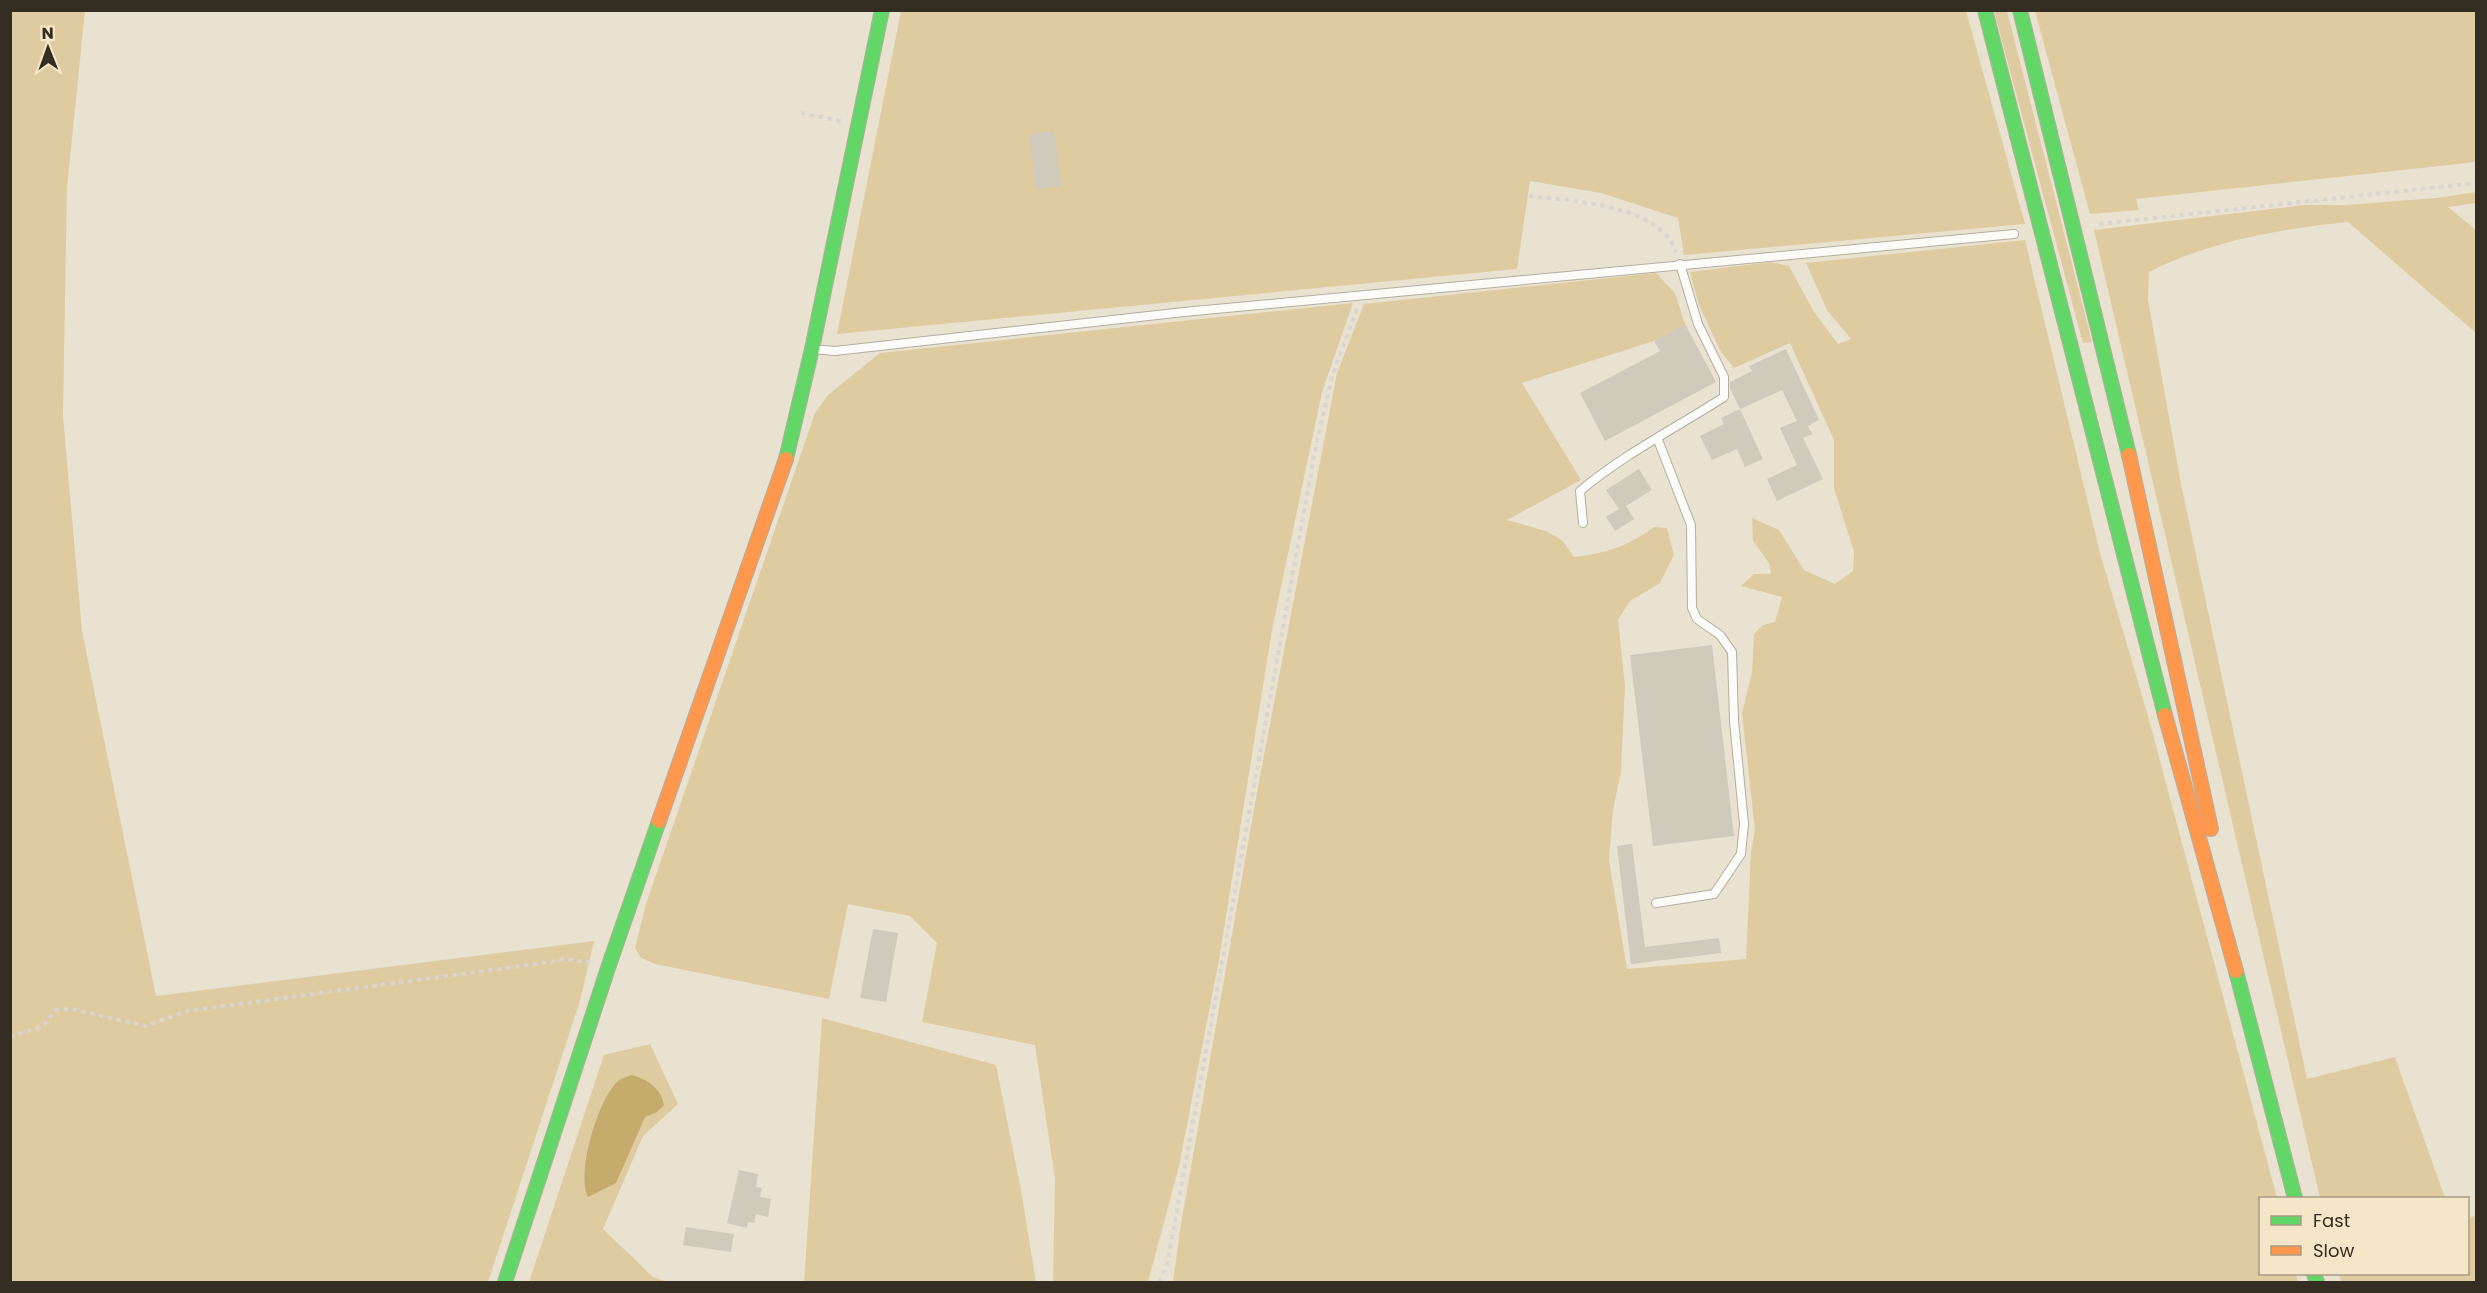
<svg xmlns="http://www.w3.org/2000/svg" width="2487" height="1293" font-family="Poppins,sans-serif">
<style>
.green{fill:#decba0}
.water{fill:#c5ac6d}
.building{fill:#d0cabc}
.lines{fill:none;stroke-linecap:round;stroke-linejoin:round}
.lane-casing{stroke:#b4aea0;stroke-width:10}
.fast-casing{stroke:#b4aea0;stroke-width:16}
.slow-casing{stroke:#b4aea0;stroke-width:16}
.path{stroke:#d8d6d1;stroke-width:4;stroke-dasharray:4.5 4.5;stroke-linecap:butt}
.lane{stroke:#fcfbf8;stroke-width:8}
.fast{stroke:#63d668;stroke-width:14}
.slow{stroke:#ff974d;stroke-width:14}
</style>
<rect width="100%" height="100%" fill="#eae2d0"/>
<!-- green -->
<g class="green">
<path d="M10,11H85L67,187L63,416L82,631L156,996L594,941L580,1001L488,1282H11Z"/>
<path d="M901,11H1966L2025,224L1684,255L1678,218L1601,193L1530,181L1517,269L837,334Z"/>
<path d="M1994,11H2007L2092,342L2083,343Z"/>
<path d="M2035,11H2476V162L2136,199L2139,210L2090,214Z"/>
<path d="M2476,192V203L2448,207L2476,230V333L2348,222C2280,229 2210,241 2149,272L2148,300L2181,484L2307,1079L2395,1057L2445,1198H2320L2094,230L2304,205H2347L2437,198Z"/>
<path d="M2025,240L2100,553L2148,716L2277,1198H2260V1274H2296L2298,1282H1173L1181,1224L1257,792L1337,373L1364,304L1656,273L1675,293L1685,324L1654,341L1522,383L1581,480L1507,520L1546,531L1562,540L1574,557C1606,553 1627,547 1654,527L1667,528L1674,555L1660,583L1630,601L1618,620L1625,686L1621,772L1613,810L1609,860L1627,969L1746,959L1751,852L1755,829L1742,713L1752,673L1754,634L1763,625L1775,622L1782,597L1741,586L1754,574H1771L1769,563L1753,541L1752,518L1779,530L1804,570L1835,584L1853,571L1854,552L1834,488V440L1790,343L1734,368L1721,352L1699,305L1690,272L1771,262L1789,266L1814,312L1838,344L1851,339L1827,310L1806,263Z"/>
<path d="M1353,303L1322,392L1272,630L1219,960L1179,1166L1148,1282H1053L1055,1179L1035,1045L922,1022L937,943L910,916L848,904L829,999L655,964L641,958L635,948L646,904L815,413L828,395L880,353Z"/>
<path d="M822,1018L996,1065L1021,1190L1036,1282H804Z"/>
<path d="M650,1044L678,1104L643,1136L603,1229L653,1277L668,1282H529L604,1055Z"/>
<path d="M2476,1215V1282H2341L2339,1274H2468V1219Z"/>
</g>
<!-- water -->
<path class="water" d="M631,1075C647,1079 661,1088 664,1105L657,1112L645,1117L616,1183L588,1197C576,1173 598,1099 618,1081C621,1078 628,1077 631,1075Z"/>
<!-- building -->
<g class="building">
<path d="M1054,131L1061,186L1036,189L1029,134Z"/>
<path d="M1685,324L1716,382L1605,441L1580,393L1660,351L1654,341Z"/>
<path d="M1786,349L1819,420L1808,426L1812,434L1803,438L1823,479L1777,501L1767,479L1797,465L1780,428L1797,421L1782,390L1740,409L1730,388V382L1752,371L1749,366Z"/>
<path d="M1740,409L1763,459L1745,467L1737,449L1712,460L1700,436L1724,424L1721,418Z"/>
<path d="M1639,469L1652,490L1626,506L1634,519L1615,531L1606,517L1619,509L1606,490Z"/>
<path d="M1712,645L1734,836L1653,846L1630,655Z"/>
<path d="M1632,844L1645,947L1719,938L1721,953L1631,964L1617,846Z"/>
<path d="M873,929L898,933L886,1002L860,998Z"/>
<path d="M739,1170L758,1174L756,1187L762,1188L760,1197L771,1199L768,1217L756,1214L754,1223L748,1222L747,1228L727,1223Z"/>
<path d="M686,1227L734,1234L731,1252L683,1245Z"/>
</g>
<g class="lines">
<!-- lane casing -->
<g class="lane-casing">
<g id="lane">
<path d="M812,349L835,351L1184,312L2014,234"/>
<path d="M1583,523L1580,491C1624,454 1676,428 1724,397V377L1698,324L1680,264"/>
<path d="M1656,903L1714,894L1741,854L1744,824L1734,721L1732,652L1720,635L1697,619L1692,608L1691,525L1658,440"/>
</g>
</g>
<!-- fast casing -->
<g class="fast-casing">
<g id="fast">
<path d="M1985,10L2165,715"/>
<path d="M2020,10L2129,455"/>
<path d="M786,459L812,349L882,10"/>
<path d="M2236,971L2295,1198"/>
<path d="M2314,1274L2317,1282"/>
<path d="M505,1282L609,965L659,821"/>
</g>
</g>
<!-- slow casing -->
<g class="slow-casing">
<g id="slow">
<path d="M2129,455L2211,829"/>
<path d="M2165,715L2236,971"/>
<path d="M659,821L786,459"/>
</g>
</g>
<!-- path -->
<g class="path">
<path d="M801,113L841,121"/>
<path d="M1529,196C1571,201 1659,204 1676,252"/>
<path d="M2099,224L2476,183"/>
<path d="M10,1037L43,1026L56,1010L72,1009L146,1026L187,1011L551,962C565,956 577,962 591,962"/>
<path d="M1159,1282L1167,1265L1315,451L1332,377L1358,306"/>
</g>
<!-- lane -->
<use href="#lane" class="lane"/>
<!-- fast -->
<use href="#fast" class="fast"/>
<!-- slow -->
<use href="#slow" class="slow"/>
</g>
<!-- border -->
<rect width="2487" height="1293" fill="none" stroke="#342e22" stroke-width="24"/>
<!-- legend -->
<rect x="2259" y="1197" width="210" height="78" fill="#f4e6c6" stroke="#a79c84" stroke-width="1.5"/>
<rect x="2271" y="1216" width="30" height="9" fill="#63d668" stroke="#a79c84" stroke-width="1.5"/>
<text x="2313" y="1227" font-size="18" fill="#342e22">Fast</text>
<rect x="2271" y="1246" width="30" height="9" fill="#ff974d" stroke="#a79c84" stroke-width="1.5"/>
<text x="2313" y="1257" font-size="18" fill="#342e22">Slow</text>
<!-- north arrow -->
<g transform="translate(48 48) rotate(359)" stroke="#f4e6c6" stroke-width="4.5" paint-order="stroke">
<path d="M0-4.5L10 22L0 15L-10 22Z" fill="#342e22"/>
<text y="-9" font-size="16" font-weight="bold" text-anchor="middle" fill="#342e22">N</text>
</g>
</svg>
